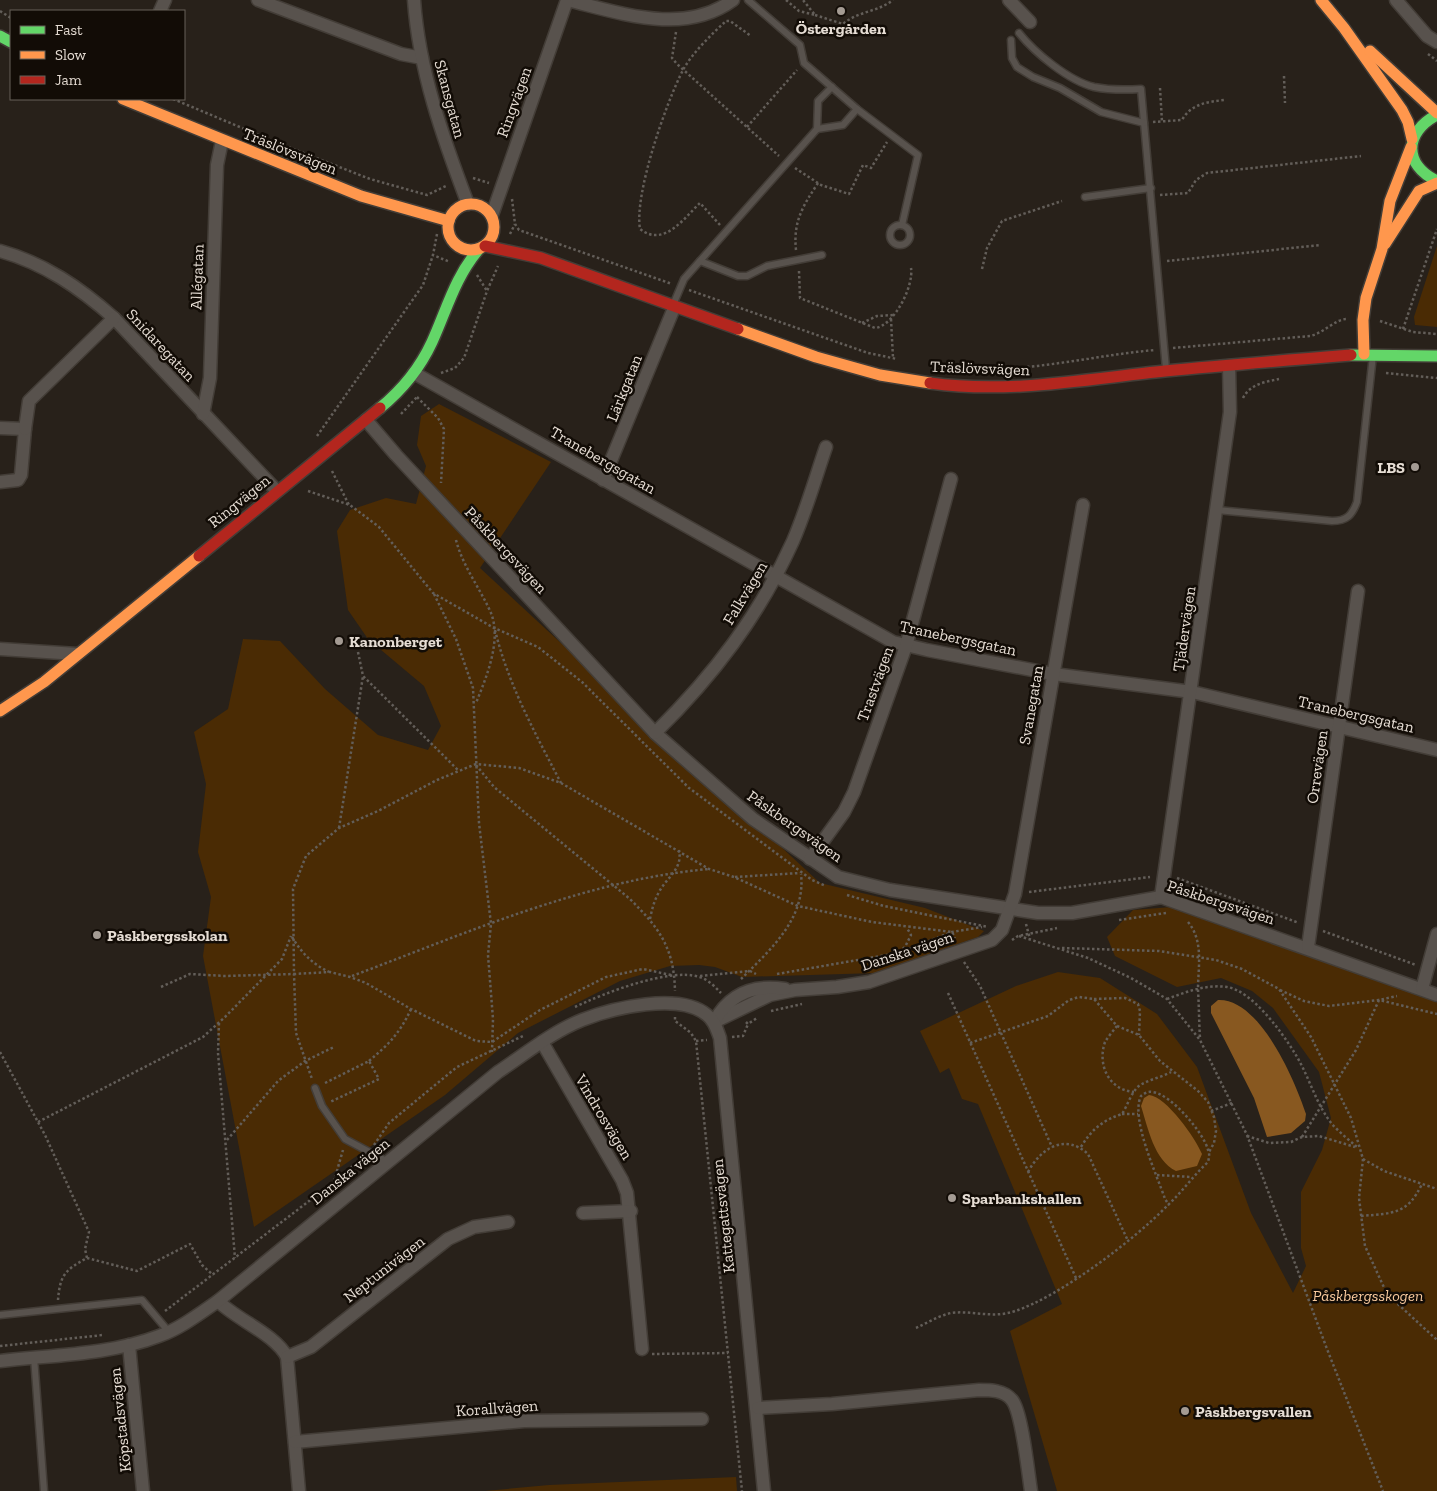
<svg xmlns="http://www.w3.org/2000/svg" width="1437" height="1491" font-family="'Zilla Slab',serif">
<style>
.green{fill:#4a2b04}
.water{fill:#885820}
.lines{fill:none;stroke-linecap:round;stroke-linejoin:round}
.lane-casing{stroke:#433d37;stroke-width:9}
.street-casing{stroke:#433d37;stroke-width:15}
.fast-casing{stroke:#433d37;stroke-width:14}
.slow-casing{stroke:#433d37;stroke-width:14}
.jam-casing{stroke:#433d37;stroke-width:14}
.path{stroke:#635e59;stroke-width:2.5;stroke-dasharray:2.5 2.5;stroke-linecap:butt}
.lane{stroke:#58524d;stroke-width:6}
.street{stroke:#58524d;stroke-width:12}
.fast{stroke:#63d668;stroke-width:11}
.slow{stroke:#ff974d;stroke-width:11}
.jam{stroke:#b3261e;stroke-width:11}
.poi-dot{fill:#a49b93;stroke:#120c06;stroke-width:2}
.labels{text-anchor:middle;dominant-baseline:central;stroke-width:5;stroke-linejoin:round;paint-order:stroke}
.poi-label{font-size:16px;font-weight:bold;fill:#e6ddd4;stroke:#120c06;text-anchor:start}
.street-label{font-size:16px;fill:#e6ddd4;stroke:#120c06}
.park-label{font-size:16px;font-style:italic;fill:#f8c99d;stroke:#120c06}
</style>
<rect width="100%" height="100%" fill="#28211a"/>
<!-- green -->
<g class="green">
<path d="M1437,246V327L1415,325L1414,317Z"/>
<path d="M439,404L551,462L480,568L820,883L925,908L984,931L978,937L876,973L742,977L715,967L699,965L670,966L620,981L518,1033L445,1095L254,1227L203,956L211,897L198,852L206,784L194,732L228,709L243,639L280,641L325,689L378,735L428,750L441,726L424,686L368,639L348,610L337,531L350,510L386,498L416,504L426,466L417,445L421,416Z"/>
<path d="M1172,907L1312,950L1437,1002V1491H1057L1010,1331L1062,1304L978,1104L962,1099L949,1068L940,1073L920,1031L1016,986L1058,972L1100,978L1157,1014L1197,1067L1251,1213L1293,1293L1306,1266L1301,1248V1192L1322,1150L1331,1118L1319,1072L1273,1008L1252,991L1221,978L1177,987L1115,956L1107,937L1133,910Z"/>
<path d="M736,1477L737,1491H485L549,1485Z"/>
</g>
<!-- water -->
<g class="water">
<path d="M1218,1000C1260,998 1295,1081 1306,1114L1305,1121L1291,1133L1267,1137L1254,1098L1211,1013V1006Z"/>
<path d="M1149,1095C1166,1096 1196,1139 1202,1154L1197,1166L1176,1171C1154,1160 1148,1128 1141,1106L1144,1098Z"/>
</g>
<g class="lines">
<!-- lane casing -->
<g class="lane-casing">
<g id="lane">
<path d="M748,0L800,45L804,63L857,109L918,155L902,225"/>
<path d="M1019,33C1035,53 1069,81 1094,87C1109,90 1126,90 1141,89L1166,369"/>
<path d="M1011,40L1012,58L1017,67L1033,77L1060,88L1101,112L1144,123"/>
<path d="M817,129L843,125L857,109"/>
<path d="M1085,197L1151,188"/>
<circle cx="900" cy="235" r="10"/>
<path d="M700,261L738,276H747L767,266L822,255"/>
<path d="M673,305L684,279L817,129L818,101L832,87"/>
<path d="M1217,510L1332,521C1347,521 1352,515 1357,502L1373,355"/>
<path d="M315,1088L322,1106L345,1139L388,1162"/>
<path d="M0,1315L142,1300L169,1332"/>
<path d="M34,1357L44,1491"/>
</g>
</g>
<!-- street casing -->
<g class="street-casing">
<g id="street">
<path d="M258,0L401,54L422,58"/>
<path d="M414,0C419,71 443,138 468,204"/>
<path d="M567,0C621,13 684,36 733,0"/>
<path d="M1009,0L1030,22"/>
<path d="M1396,0L1427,36L1437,42"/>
<path d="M160,11L165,0"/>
<path d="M492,215L567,0"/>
<path d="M0,251C44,263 80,288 114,318L277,491"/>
<path d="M414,373L893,642L927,650L1053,674L1192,692L1437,750"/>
<path d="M203,414L210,378L217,165L222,141"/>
<path d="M366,420L396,455L655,733L753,819L838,877L890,890L1038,913H1072L1161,897L1437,995"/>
<path d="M0,428L25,429L21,475L18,480L0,482"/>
<path d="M25,429L29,401L114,318"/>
<path d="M603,480L674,308"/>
<path d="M0,649L77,654"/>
<path d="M655,733C713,676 759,616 793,541C806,511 815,479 826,447"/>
<path d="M810,859L844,812L854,792L906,646L951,479"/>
<path d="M1161,897L1230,412L1229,366"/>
<path d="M1308,947L1358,591"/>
<path d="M1422,989L1437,934"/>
<path d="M714,1022L770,995L795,990L837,987L869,982L992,940L1002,930L1015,894L1083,505"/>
<path d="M714,1022C729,994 753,984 785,989"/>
<path d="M542,1042L622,1180L627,1193L642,1349"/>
<path d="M583,1213L631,1211"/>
<path d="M218,1301C237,1320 275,1334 287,1357L299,1491"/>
<path d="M129,1345L143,1491"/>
<path d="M287,1357L311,1347L448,1239L474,1227L508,1222"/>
<path d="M0,1361C52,1355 109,1355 159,1336C181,1328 199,1314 218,1301L498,1072C525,1054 552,1032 582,1020C612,1008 680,992 707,1015C715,1021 717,1030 720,1038L764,1491"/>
<path d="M758,1408L832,1404L979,1390C990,1390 1004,1390 1012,1400C1022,1412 1028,1472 1031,1491"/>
<path d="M295,1442L524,1421L702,1419"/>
</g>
</g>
<!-- fast casing -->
<g class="fast-casing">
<g id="fast">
<path d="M0,36L11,42"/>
<path d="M1437,115C1404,132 1403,165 1437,181"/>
<path d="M1351,355L1437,356"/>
<path d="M380,408C402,390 420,368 432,342C447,309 455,277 479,249"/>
</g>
</g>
<!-- slow casing -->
<g class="slow-casing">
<g id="slow">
<path d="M1321,0L1344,28L1402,110L1408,122L1412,139"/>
<path d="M1370,51L1437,113"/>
<path d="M123,99L361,196L449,221"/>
<circle cx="471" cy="227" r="23"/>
<path d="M1385,244L1419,191L1437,183"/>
<path d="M738,329L816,357L880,375L930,383"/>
<path d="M1364,354L1363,320L1366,298L1382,249L1390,201L1411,147"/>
<path d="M0,711L44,682L199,556"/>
</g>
</g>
<!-- jam casing -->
<g class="jam-casing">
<g id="jam">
<path d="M485,246L541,258L738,329"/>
<path d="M930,383C1009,394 1087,379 1165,371C1227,365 1289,360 1351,355"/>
<path d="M199,556L380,408"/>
</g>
</g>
<!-- path -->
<g class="path">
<path d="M786,0L799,11L815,15L803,0"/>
<path d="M0,11L11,18"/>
<path d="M815,15L843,24C858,11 878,12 893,0"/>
<path d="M676,32L672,58L677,64L779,156"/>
<path d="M1428,54L1437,61"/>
<path d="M1284,76L1285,103"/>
<path d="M1160,88L1162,122"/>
<path d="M173,99L278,143L370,179L427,195L446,186"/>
<path d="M1153,122L1182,120C1191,104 1207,102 1224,100"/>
<path d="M747,127L797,70"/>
<path d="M795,168L821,185L849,194L863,165L871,168L887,142"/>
<path d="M473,178L489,183"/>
<path d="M1160,195L1188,193L1196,180L1207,173L1361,156"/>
<path d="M512,199L515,224L519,230L672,284"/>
<path d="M720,225L700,203C684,218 664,248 640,229C634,194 666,103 683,70C693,52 711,35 726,21H730L751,36"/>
<path d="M437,234L433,255L450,262"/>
<path d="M510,234L515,224"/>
<path d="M796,250C793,221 803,206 818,183"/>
<path d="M1167,261L1321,245"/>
<path d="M982,269L987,248L1002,221L1062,201"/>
<path d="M799,271L800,298L875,328C894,326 914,286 911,268"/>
<path d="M477,275L487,291"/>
<path d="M689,290L868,353L897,359"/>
<path d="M891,319L893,358"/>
<path d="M1380,321L1413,332L1437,334"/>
<path d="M862,323L877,316L893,315"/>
<path d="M1403,329L1437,229"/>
<path d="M1173,348L1310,336C1324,333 1335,319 1347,319"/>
<path d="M982,369C1040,370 1097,355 1155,350"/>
<path d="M441,373L455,368L464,358L487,291L498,266"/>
<path d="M1386,373L1437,378"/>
<path d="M417,397L438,418L444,429L441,483"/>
<path d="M1243,398C1250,384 1265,382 1279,379"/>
<path d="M401,414L418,396"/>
<path d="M317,436L423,285L433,255"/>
<path d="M332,471L349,505"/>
<path d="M308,491L350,505L379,527L433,593L494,628L538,647L582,682L689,788L812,880L826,886"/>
<path d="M456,540C463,567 480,588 491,613C502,641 486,678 476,703"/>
<path d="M434,594L456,639L473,688L479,823L491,924L488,955L493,1019L492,1052"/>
<path d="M495,630C508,684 535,733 561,783"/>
<path d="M358,652L363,676L459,771"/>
<path d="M476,765L494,787L630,899C660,929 674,948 675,991"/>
<path d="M339,828L363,676"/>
<path d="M735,877L800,873"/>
<path d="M1177,878L1299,923"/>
<path d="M1029,892L1150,877"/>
<path d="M847,895L884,906L988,927"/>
<path d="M650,919C652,909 654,901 659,892C667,877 683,869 679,850"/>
<path d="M1119,920L1166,913"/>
<path d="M1188,922C1204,941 1198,967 1198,990C1199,1006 1199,1022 1200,1038"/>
<path d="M1026,924L1030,939"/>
<path d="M1323,931L1416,965"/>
<path d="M1019,936L1088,958L1131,978L1167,999L1200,1040L1247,1135L1327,1349L1383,1491"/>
<path d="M292,937C302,953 311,963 329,972"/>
<path d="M1012,940L1018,936L1057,928"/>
<path d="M1062,948L1159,951L1216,960L1242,969L1279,989L1311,1037L1351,1118L1363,1159L1359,1198L1365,1246L1387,1294L1437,1340"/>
<path d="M899,952L905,947L911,935L907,928"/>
<path d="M964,962L980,986L1052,1147"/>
<path d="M777,974L898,953L952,932L982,927"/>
<path d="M671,975L643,969L606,977L540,1010L492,1042L476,1041L411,1009L366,983L350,977L330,972L294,974L293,889L306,856L339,828L378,811L437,780L476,764L519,768L561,783L709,869L734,877L798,906L872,922L952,932L955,938"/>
<path d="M352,976C467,933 585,880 709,869"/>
<path d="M700,976L750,971L756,974"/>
<path d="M741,979C770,950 806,919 801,874"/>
<path d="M161,987L190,974L225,976L294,974L296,1033L312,1079"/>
<path d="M1280,990L1304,1001L1329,1006L1379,1000L1437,1014"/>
<path d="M948,993L1076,1278"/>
<path d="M1094,999L1125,998L1138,1004L1140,1011L1139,1035"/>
<path d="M1167,999C1186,992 1206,984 1227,987C1252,991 1281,1031 1294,1052C1309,1075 1315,1103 1332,1124C1339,1132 1349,1140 1357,1147"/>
<path d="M575,1007C602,994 670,967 699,977C708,979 715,987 721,993"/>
<path d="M771,1011L802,1004"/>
<path d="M675,1017V1021L691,1033L696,1041L742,1491"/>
<path d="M746,1022L748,1024L757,1018"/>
<path d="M219,1023L218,1053L235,1258"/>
<path d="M1117,1026C1113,1031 1108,1037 1105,1042C1097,1065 1109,1090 1134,1092"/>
<path d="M732,1037L743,1036L748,1024"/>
<path d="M696,1041L707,1040"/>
<path d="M970,1043L1048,1016L1069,1000L1079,997L1094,999L1117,1026L1139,1035L1160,1061L1198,1091L1208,1102L1214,1117L1216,1131L1214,1143L1209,1152"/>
<path d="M0,1052L45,1135L89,1232L85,1249L87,1258C65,1270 60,1275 58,1300"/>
<path d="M369,1061C389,1044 400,1033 411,1009"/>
<path d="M325,1083L369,1061L379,1079L330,1102"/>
<path d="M1211,1111L1232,1103"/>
<path d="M1122,1114H1138"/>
<path d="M38,1122L203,1037L225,1017L282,959L291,936"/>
<path d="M1247,1136L1269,1143L1291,1142L1302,1137L1319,1136L1355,1147"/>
<path d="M1302,1137L1356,1050L1379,1000L1397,996"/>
<path d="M227,1140L278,1081L305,1061L334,1047"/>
<path d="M374,1145L389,1123L457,1067L525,1035"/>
<path d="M1081,1147C1091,1130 1103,1120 1122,1114C1128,1105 1132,1089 1142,1084C1151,1079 1162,1077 1171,1072"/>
<path d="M1363,1159L1384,1171L1437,1189"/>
<path d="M1028,1172C1041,1148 1065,1133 1088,1154L1128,1241"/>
<path d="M1157,1175L1191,1177"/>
<path d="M334,1181L343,1150"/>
<path d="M1361,1216C1393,1213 1407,1215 1422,1184"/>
<path d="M87,1258L137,1271L190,1244L202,1265L213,1275"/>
<path d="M165,1311L334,1182L362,1158"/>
<path d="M916,1328C927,1323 938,1316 951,1313C972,1310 993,1319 1015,1311C1059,1297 1134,1240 1167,1206C1182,1192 1193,1176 1208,1162C1209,1158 1210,1154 1208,1150C1204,1133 1170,1093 1152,1092C1147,1091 1144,1094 1141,1096C1130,1118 1157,1175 1165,1199L1169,1205"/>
<path d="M0,1346L103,1335"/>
<path d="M652,1354L728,1353"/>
</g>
<!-- lane -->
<use href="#lane" class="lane"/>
<!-- street -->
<use href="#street" class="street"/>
<!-- fast -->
<use href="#fast" class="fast"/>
<!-- slow -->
<use href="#slow" class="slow"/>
<!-- jam -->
<use href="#jam" class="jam"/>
</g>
<!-- markers -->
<g class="poi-dot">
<circle cx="841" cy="11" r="5"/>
<circle cx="1415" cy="467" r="5"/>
<circle cx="339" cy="641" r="5"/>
<circle cx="97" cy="935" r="5"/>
<circle cx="952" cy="1198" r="5"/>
<circle cx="1185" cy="1411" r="5"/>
</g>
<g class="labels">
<!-- poi labels -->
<g class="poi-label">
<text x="841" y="28" text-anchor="middle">Östergården</text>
<text x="1405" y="467" text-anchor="end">LBS</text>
<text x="349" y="641">Kanonberget</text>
<text x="107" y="935">Påskbergsskolan</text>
<text x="962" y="1198">Sparbankshallen</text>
<text x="1195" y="1411">Påskbergsvallen</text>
</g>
<!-- street labels -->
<g class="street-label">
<text transform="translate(450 99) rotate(75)">Skansgatan</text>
<text transform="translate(514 102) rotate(-70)">Ringvägen</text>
<text transform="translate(290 151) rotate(22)">Träslövsvägen</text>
<text transform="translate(197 277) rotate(-88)">Allégatan</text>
<text transform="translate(161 345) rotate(47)">Snidaregatan</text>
<text transform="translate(980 368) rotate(2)">Träslövsvägen</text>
<text transform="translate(624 388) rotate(-68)">Lärkgatan</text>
<text transform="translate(603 460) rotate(30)">Tranebergsgatan</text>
<text transform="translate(239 501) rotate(-39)">Ringvägen</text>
<text transform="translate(506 550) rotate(47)">Påskbergsvägen</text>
<text transform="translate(745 593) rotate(-59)">Falkvägen</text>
<text transform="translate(1184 629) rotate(-82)">Tjädervägen</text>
<text transform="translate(958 638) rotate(12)">Tranebergsgatan</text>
<text transform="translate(875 684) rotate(-70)">Trastvägen</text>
<text transform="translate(1031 705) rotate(-80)">Svanegatan</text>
<text transform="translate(1356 714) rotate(13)">Tranebergsgatan</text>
<text transform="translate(1317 767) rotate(-82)">Orrevägen</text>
<text transform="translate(795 826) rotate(35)">Påskbergsvägen</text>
<text transform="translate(1221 902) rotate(18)">Påskbergsvägen</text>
<text transform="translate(907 951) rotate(-18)">Danska vägen</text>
<text transform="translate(604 1117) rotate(59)">Vindrosvägen</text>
<text transform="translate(350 1171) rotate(-39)">Danska vägen</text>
<text transform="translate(723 1216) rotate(-96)">Kattegattsvägen</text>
<text transform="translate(384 1269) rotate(-38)">Neptunivägen</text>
<text transform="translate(497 1408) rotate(-4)">Korallvägen</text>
<text transform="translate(120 1420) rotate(-96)">Köpstadsvägen</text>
</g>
<!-- park labels -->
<g class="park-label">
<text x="1368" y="1295">Påskbergsskogen</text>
</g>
</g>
<!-- legend -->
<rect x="10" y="10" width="175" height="90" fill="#120c06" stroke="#676058"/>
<rect x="20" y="26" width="25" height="8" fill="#63d668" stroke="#676058"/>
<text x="55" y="35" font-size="15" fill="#e6ddd4">Fast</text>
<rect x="20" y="51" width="25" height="8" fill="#ff974d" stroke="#676058"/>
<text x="55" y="60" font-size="15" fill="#e6ddd4">Slow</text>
<rect x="20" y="76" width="25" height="8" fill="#b3261e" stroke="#676058"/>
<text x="55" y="85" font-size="15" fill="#e6ddd4">Jam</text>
</svg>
